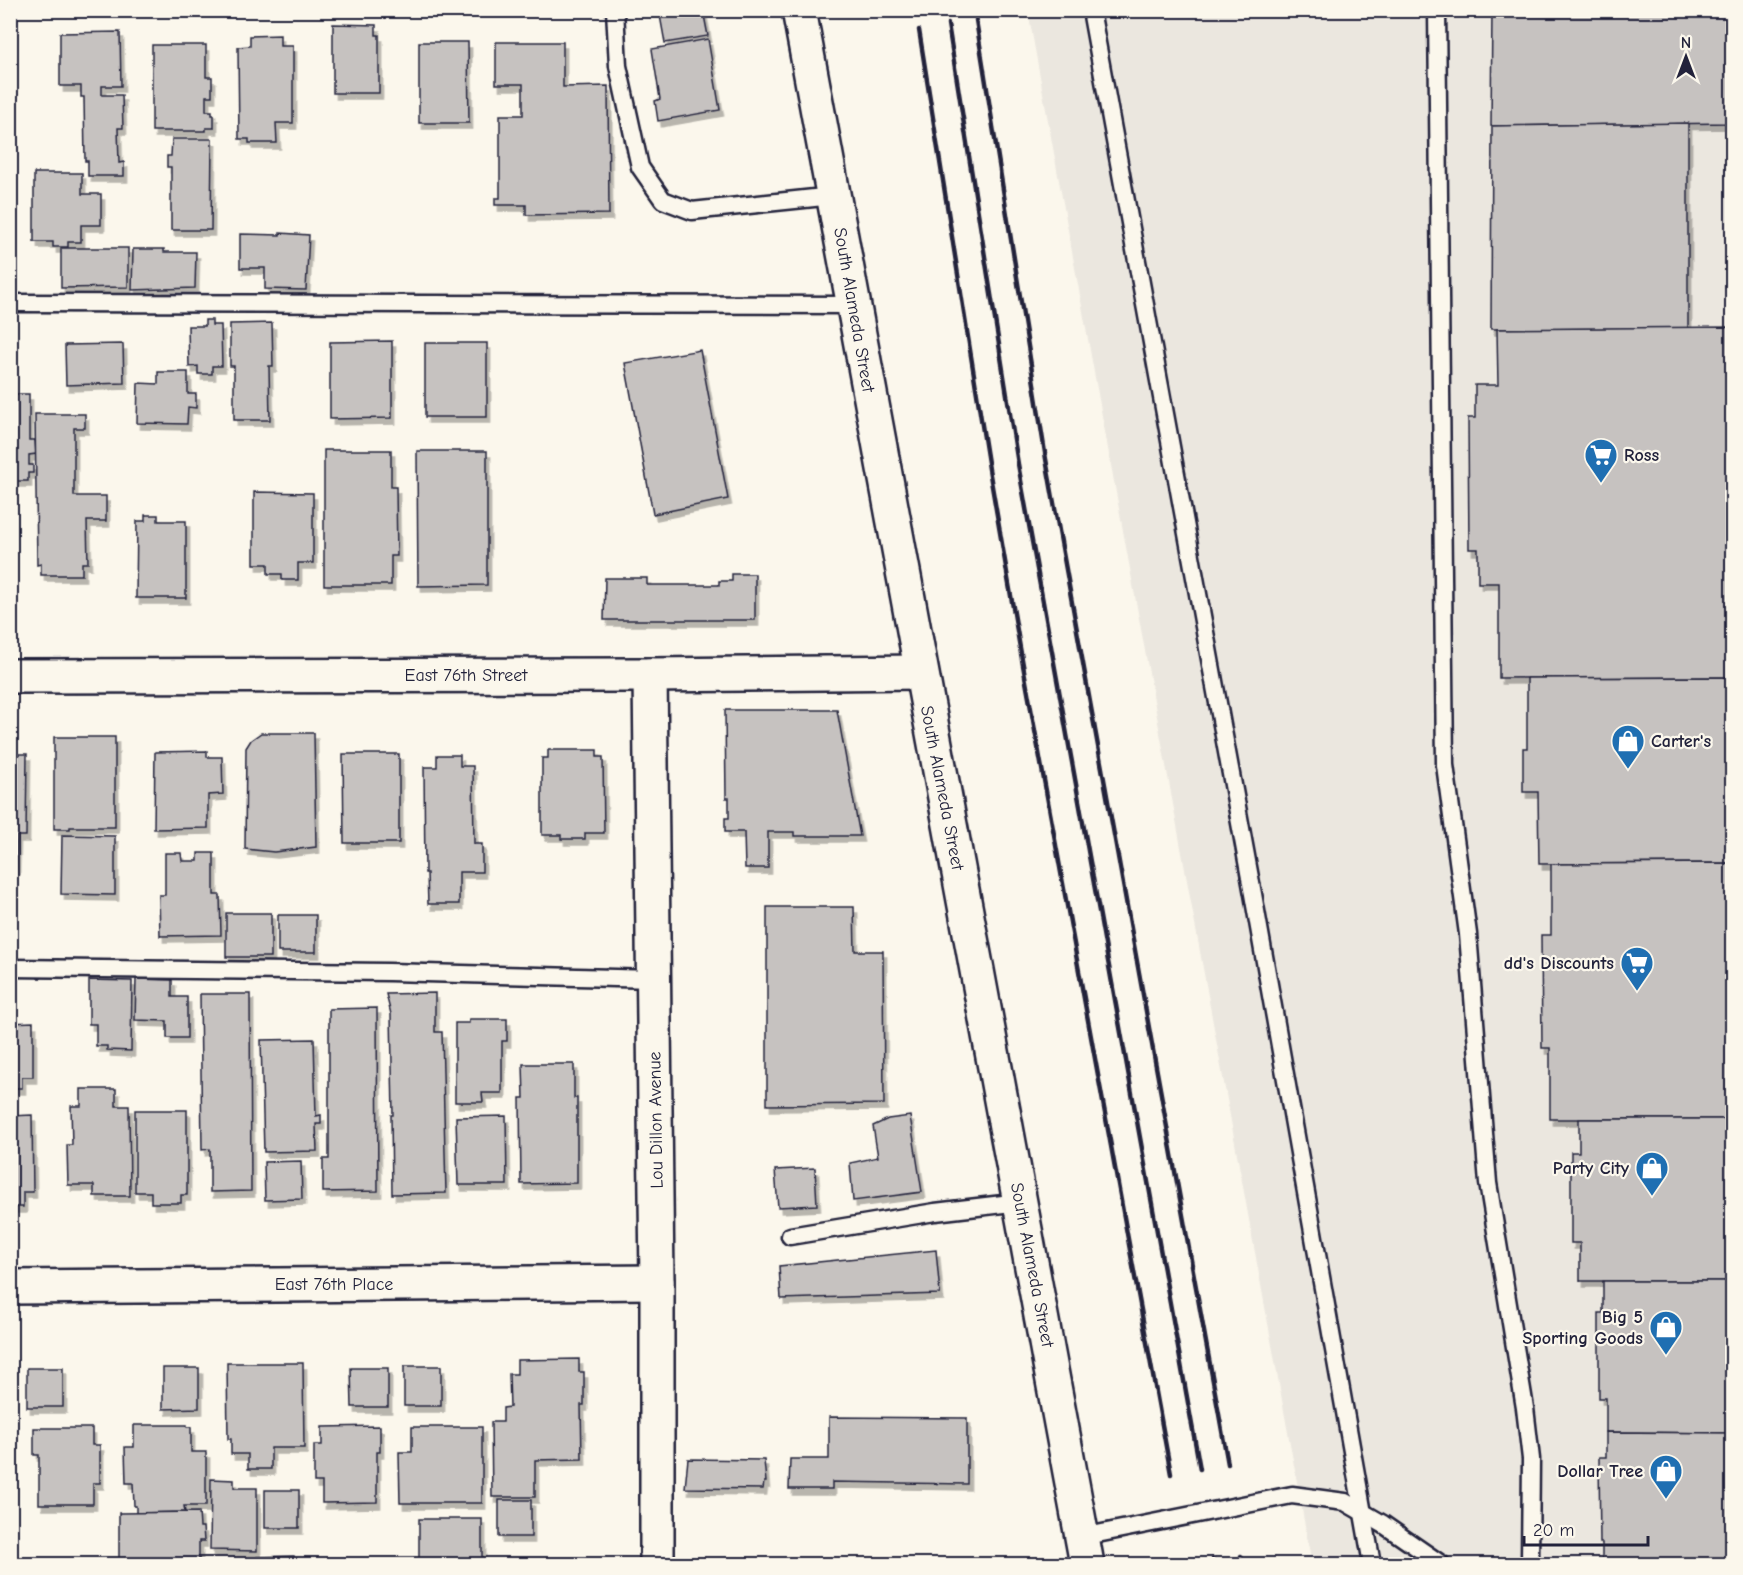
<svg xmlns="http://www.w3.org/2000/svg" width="1743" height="1575" font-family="'Comic Neue',sans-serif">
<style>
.built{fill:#ebe7df}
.building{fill:#c6c2c0;stroke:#22223b;stroke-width:1.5;filter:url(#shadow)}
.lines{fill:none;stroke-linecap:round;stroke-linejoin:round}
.service-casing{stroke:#22223b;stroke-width:21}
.minor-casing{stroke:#22223b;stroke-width:38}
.primary-casing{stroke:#22223b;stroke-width:38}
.service{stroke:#fbf7ec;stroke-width:16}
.minor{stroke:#fbf7ec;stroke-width:33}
.primary{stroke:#fbf7ec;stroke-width:33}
.rail{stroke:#22223b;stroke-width:4.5}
.labels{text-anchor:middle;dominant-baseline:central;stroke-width:4.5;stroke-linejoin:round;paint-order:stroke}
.street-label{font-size:18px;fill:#22223b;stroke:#fbf7ec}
.poi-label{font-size:18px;font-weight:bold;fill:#22223b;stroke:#fbf7ec;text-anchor:end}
</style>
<defs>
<filter id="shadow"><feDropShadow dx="3.5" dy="6" stdDeviation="0" flood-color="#0004"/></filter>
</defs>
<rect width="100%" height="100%" fill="#fbf7ec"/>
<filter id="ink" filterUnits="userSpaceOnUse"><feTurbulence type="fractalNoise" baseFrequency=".0167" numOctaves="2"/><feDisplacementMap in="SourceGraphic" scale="12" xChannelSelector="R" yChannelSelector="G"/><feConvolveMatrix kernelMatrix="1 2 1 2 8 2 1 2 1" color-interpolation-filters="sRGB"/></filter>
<g filter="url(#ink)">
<!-- built -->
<path class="built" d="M1028,11H1732V1564H1312Z"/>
<!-- building -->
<g class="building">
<path d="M659,10H703L708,36L665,43Z"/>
<path d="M1492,10H1732V123L1491,126Z"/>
<path d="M333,24L376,25V35H379V93H333Z"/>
<path d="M120,32L121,86H102V95H122L123,128H118L119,163L124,162V176H88V161H85L84,97H81V86H60V33Z"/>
<path d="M280,35V46H293V123H276L277,143H249V139H239L238,47L250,46V36Z"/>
<path d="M708,39L720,110L658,121L655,101L660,99L652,49Z"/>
<path d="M419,42H468L469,123H419Z"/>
<path d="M496,42H563V87L608,86L609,214L526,215V205H495V198H500V115H523V84H496Z"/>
<path d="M152,45H206V77H212V96H206V111H212V115H214V128H206V131H152Z"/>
<path d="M1688,123V328L1491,329L1492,126Z"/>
<path d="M172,139H212L211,230H171V167H167V156H171Z"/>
<path d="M34,173H82V194H101V225H81V242H68V247H53V242H34Z"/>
<path d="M280,233L309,235L306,290L265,289V268H240V234L280,235Z"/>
<path d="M61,248H128V287L61,288Z"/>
<path d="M133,249H164V252H196L195,288L132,290Z"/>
<path d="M205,320H212V325H221L222,366H212V374H198V366L189,367L188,326H205Z"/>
<path d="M272,323L273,366H269L270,420H234V366H230V324Z"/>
<path d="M1732,327V677L1499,678V583H1478V549H1469L1468,418H1475V385H1498L1497,329Z"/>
<path d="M392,341V418L330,419V342Z"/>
<rect x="425" y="343" width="62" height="74"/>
<path d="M123,344L124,383L66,385L65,345Z"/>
<path d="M700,350L728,499L653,514L625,363Z"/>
<path d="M158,372H188V394H196V408L188,407L187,424L137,423L138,383L158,384Z"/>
<path d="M10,394H29V440H35L36,454L29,455V465H33V473H28V481H10Z"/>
<path d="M35,414H85V428H74V496H106V521H87L88,563H82V575H41V564L37,565Z"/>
<path d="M324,450H391V487H396L397,556H391V585H324Z"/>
<path d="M417,451H487V585L418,586Z"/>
<path d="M254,492L313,493V563H298V580H282V574H268V564H254Z"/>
<path d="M145,515H158V521H186V598H136L137,521H145Z"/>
<path d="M732,574H755V620H604L605,578H647V585H719V581H732Z"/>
<path d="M1732,677V863L1539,864L1538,792H1523V748H1527V678Z"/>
<path d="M725,710H837L860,836H794V832H768V868H745L744,832H725V818H729V798H726Z"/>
<path d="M261,733H314L316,847L274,852L245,849L246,748L251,740Z"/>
<path d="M54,737H115V827H70V829H54Z"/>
<path d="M548,750H597V757H603L604,833H585V839H561V835H542V758H548Z"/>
<path d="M207,751V757H222L223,794L208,795V828L154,829L155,752Z"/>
<path d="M10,754H27L26,836H17L16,869H11V908Z"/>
<path d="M343,754H399V843H344Z"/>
<path d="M437,755H460V766H473L474,844H482V872H459V904H428L427,873H425L424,767H437Z"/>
<path d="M62,835L115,836V895L61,894Z"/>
<path d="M165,853H181L182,861H198V853H214V895H220L221,935L160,936L159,895H165Z"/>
<path d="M1732,863V1119H1550V1048H1542L1541,935H1551V864Z"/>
<path d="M767,907H854L855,951H883L884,1104L767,1105Z"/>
<rect x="226" y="913" width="45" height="44"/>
<rect x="278" y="915" width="38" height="37"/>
<path d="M136,979L172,980V997H187V1038H167V1021L135,1020Z"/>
<path d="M89,980L132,981L131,1051L107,1050V1046H96V1024H89Z"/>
<path d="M435,993V1032H442L446,1193L392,1194L391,1115H393L391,1014L386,994Z"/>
<path d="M200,994H250L251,1191L210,1192V1149L202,1150Z"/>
<path d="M377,1008L378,1191L323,1192V1159H329V1009Z"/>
<path d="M469,1019H507V1041H502V1093H482L483,1102H455V1023H469Z"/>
<path d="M33,1022V1077H22V1088H10V1023Z"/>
<path d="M314,1039L316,1116L321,1115V1124H316L317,1151L264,1152L261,1040Z"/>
<path d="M523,1064H574V1098H577V1183L521,1184L520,1098H524Z"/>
<path d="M81,1089H116V1106H129L130,1196H94V1185H68L67,1145H72L71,1106H81Z"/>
<path d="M135,1110H187V1195H181V1203H151V1192H135Z"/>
<path d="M32,1115L33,1192H23V1207H10V1116Z"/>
<path d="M506,1116L507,1185H458L456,1117Z"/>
<path d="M910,1116L922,1192L853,1201L850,1163L878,1157L873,1126L888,1119Z"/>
<path d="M1579,1119H1732V1281H1580V1243H1571V1152H1579Z"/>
<path d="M301,1161L302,1199L265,1200L264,1162Z"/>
<path d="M815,1168L817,1205L778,1207L775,1170Z"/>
<path d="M936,1250L940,1294L781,1299L779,1266Z"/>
<path d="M1603,1281H1732V1433L1606,1432V1398H1599V1313H1603Z"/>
<path d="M579,1359V1372H584V1405H581L582,1459L535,1460V1497H492L491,1422H503V1408L510,1407L509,1374H517V1360Z"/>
<path d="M227,1363H303L304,1448H271V1469H248V1454H231V1439H228Z"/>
<rect x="404" y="1366" width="37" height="40"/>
<rect x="27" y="1368" width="36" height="39"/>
<path d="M163,1368H199V1408L163,1409Z"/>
<path d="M351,1368H388V1407H352Z"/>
<path d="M829,1417L967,1418V1484L832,1482V1489H789L790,1459H829Z"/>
<path d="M134,1425H187V1427H191V1452H206V1506H184L185,1512L136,1513V1506H134L133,1483H126L125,1447H134Z"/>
<path d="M380,1426V1452H377V1502L322,1503V1482H314V1445H322V1427Z"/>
<path d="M412,1427H482V1503H400L399,1452H412Z"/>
<path d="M34,1428H92V1445H100V1483H93V1504H39V1455H34Z"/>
<path d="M1606,1432L1732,1433V1564H1602V1543H1600L1599,1457H1606Z"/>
<path d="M688,1459L764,1460L766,1482H764L763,1489L685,1488Z"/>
<path d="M211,1479L234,1480V1488H257V1551L210,1550Z"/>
<rect x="265" y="1490" width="34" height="38"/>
<rect x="499" y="1500" width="32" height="37"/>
<path d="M199,1512L200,1527H203L204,1541H199V1564H119V1513Z"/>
<rect x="419" y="1519" width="63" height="45"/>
<path d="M294,1556L295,1564H232H257V1557Z"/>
</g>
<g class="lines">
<!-- service casing -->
<g class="service-casing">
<g id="service">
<path d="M615,10L618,66L640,167L663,200L692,211L833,196"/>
<path d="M1091,10L1253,894L1372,1564"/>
<path d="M1437,10L1445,765L1468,934L1488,1183L1525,1408L1531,1459L1530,1564"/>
<path d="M10,303L853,305"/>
<path d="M10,968L389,972L654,979"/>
<path d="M790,1236L935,1212L1020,1202"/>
<path d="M1082,1537L1292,1495L1345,1502L1383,1524L1441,1564"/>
</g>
</g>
<!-- minor casing -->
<g class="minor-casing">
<g id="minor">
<path d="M650,675L657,1282V1564"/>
<path d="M10,676L650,675L921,672"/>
<path d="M10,1287L657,1282"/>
</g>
</g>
<!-- primary casing -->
<g class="primary-casing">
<path id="primary" d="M799,10L1087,1564"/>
</g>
<!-- service -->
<use href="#service" class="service"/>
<!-- minor -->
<use href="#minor" class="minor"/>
<!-- primary -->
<use href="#primary" class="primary"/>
<!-- rail -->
<g class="rail">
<path d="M976,20L1046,459L1228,1464"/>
<path d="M948,24L1018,464L1200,1469"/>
<path d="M919,30L989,469L1023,665L1171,1474"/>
<path d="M1241,1556L1243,1564"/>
<path d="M1213,1559L1214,1564"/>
</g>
</g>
</g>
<!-- icons -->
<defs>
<g id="supermarket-pin" transform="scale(1.725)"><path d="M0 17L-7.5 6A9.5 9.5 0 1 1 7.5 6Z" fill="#1f6fb2" stroke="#fbf7ec"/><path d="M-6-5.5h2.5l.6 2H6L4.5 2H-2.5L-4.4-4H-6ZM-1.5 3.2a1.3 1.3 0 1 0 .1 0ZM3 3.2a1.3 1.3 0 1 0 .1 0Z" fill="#fff"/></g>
<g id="shop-pin" transform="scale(1.725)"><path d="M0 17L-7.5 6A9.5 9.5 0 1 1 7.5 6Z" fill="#1f6fb2" stroke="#fbf7ec"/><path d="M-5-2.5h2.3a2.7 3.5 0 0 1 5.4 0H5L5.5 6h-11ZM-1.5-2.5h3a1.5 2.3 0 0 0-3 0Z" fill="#fff"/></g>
</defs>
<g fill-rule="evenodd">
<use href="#supermarket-pin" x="1601" y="455"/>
<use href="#shop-pin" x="1628" y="741"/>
<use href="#supermarket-pin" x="1637" y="963"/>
<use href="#shop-pin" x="1652" y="1168"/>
<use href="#shop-pin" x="1666" y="1327"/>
<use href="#shop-pin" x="1666" y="1471"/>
</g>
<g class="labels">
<!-- street labels -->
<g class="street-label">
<text transform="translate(854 310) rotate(80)">South Alameda Street</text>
<text x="466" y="675">East 76th Street</text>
<text transform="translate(942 788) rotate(79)">South Alameda Street</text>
<text transform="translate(656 1120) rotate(-91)">Lou Dillon Avenue</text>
<text transform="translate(1032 1265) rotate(79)">South Alameda Street</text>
<text x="334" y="1284">East 76th Place</text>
</g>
<!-- poi labels -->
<g class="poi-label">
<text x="1624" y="455" text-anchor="start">Ross</text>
<text x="1651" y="741" text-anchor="start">Carter's</text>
<text x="1614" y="963">dd's Discounts</text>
<text x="1629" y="1168">Party City</text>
<text x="1643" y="1317">Big 5<tspan x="1643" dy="21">Sporting Goods</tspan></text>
<text x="1643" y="1471">Dollar Tree</text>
</g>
</g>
<!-- margin -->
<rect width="1743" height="1575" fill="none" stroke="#fbf7ec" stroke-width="36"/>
<rect x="18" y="18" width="1707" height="1539" fill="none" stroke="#22223b" stroke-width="2" filter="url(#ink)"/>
<!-- north arrow -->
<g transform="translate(1686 57)" stroke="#fbf7ec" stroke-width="4.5" paint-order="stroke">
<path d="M0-4.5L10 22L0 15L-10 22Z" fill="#22223b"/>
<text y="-9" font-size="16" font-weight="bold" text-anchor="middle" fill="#22223b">N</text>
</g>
<!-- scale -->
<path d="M1524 1536v9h124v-9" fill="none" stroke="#22223b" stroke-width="3"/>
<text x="1533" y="1536" font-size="18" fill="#22223b" stroke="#fbf7ec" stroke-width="4.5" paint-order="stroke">20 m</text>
</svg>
